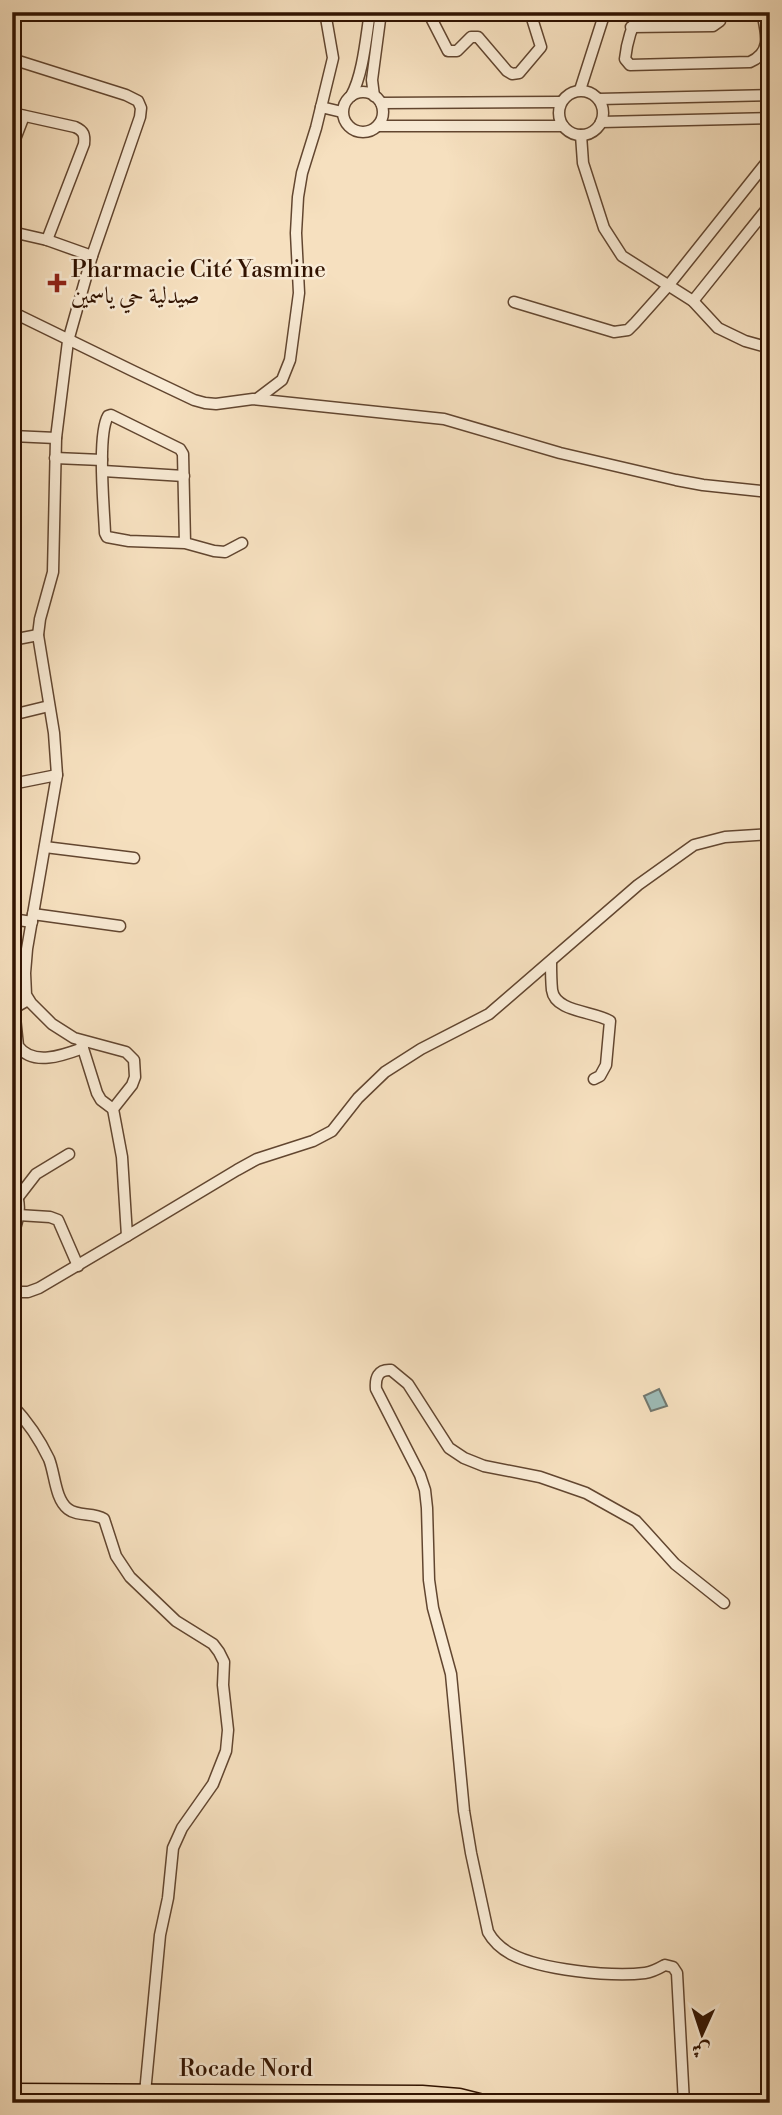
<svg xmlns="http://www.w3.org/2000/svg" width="782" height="2115" font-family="'Libre Bodoni',Amiri,serif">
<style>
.water{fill:#9ebcb8;stroke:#72786f;stroke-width:2}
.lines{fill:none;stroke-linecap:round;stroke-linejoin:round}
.street-casing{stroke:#624630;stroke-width:13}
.highway-casing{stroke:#311301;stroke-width:21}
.street{stroke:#f9ebd5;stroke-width:10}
.highway{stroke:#f6e0bf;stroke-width:18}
.poi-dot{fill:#8f2418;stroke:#f9ebd5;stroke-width:2.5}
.labels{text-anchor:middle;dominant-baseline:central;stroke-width:5;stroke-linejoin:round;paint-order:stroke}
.poi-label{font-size:23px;fill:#311301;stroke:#f9ebd5;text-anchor:start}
.street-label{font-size:23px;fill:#311301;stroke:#f9ebd5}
</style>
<rect width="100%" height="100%" fill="#f6e0bf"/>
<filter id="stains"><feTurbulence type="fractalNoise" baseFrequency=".00286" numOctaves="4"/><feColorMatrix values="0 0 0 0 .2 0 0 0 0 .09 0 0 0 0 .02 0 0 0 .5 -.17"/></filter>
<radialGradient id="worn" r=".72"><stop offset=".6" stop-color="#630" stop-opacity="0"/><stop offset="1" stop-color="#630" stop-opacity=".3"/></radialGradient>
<!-- water -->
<path class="water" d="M659,1389L667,1406L651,1411L644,1396Z"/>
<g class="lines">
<!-- street casing -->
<g class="street-casing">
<g id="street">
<path d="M428,12L448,51H457L471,37H478L507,71L512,74L519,73L541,47L530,12"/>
<path d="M640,12C631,27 627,41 625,59L630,65L750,62C773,52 766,32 762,12"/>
<path d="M631,27L713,26L720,21L721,12"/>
<path d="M12,59L126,95L138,101L141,108L140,117L92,256L68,341L56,438L53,572L40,619L38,635L54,733L57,775L27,949L25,973L26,995L31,1003L52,1024L74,1038L126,1052L134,1060L135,1077L132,1085L113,1109L122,1157L127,1236L237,1170L257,1159L313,1141L332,1131L358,1098L385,1072L421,1049L489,1014L638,885L694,845L725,837L770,834"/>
<path d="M580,90L605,12"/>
<circle cx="581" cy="113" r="22"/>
<circle cx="363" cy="112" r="20"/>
<path d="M351,96C363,75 366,37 370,12"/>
<path d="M374,96L372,80L381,12"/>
<path d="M599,99L770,95"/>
<path d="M381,103L561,102"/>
<path d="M321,107L342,112"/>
<path d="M12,113L75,127C84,131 85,135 84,144L47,240"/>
<path d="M601,122L770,118"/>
<path d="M378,126H563"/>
<path d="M581,135L583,163L604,228L622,256L693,301L718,328L745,341L770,348"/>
<path d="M12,147L24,116"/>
<path d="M12,232L47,240L92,256"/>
<path d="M693,301L770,205"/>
<path d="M514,302L614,332L628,330L635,323L668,286L770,158"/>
<path d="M12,312L133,371L194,400L205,403L216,404L253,399L444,419L560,453L676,480L703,485L770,492"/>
<path d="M257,399L282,380L290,360L299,293L296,233L298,197L302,173L316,128L333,58L325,12"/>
<path d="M12,436L56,438"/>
<path d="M55,458L102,460"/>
<path d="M103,471L184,476"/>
<path d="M185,543L183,454L180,449L111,415L108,416C97,435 104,508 105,533L107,537L129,541L185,543L214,551L225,552L242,543"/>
<path d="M12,640L38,635"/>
<path d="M12,715L49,706"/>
<path d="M12,784L57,775"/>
<path d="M45,847L134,858"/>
<path d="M33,914L120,926"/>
<path d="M12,919L32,922"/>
<path d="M551,961C551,970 551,980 552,990C555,1012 593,1011 610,1021L606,1065L600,1076L594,1079"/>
<path d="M28,1000L14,1008L18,1046C33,1067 64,1055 83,1048"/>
<path d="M81,1042L97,1093L101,1100L113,1109"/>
<path d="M12,1174C19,1201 23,1209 12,1237"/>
<path d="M19,1196L36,1174L69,1154"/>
<path d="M18,1215L50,1217L58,1220L78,1266"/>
<path d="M12,1292H28L39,1288L127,1236"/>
<path d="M12,1405C27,1421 40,1440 49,1459C55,1474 55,1499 68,1509C78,1517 93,1512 104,1519L116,1556L130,1577L176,1621L213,1644L219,1652L224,1662L223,1685L228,1730L226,1751L213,1784L182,1828L173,1848L168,1898L160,1935L145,2093"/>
<path d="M684,2103L677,1973L673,1967L665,1965C658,1969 653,1972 645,1973C611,1977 541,1970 511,1954C502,1949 493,1941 488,1932L471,1853L464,1811L451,1674L433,1608L429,1580L427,1508L425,1490L420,1475L376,1389C375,1378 378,1369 391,1370L408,1384L449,1448L464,1458L484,1466L540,1477L586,1493L636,1521L675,1564L724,1603"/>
</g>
</g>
<!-- highway casing -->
<g class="highway-casing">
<path id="highway" d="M12,2093L422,2095L459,2098L479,2103"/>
</g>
<!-- street -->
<use href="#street" class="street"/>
<!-- highway -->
<use href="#highway" class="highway"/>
</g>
<!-- markers -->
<path class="poi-dot" d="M53.5 272.5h7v7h7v7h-7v7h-7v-7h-7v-7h7z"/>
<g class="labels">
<!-- poi labels -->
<g class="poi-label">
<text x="71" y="270">Pharmacie Cité Yasmine<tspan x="71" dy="26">صيدلية حي ياسمين</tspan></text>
</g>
<!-- street labels -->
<g class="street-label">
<text x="246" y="2069">Rocade Nord</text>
</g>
</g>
<!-- margin -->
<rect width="782" height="2115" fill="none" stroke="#f6e0bf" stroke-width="42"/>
<rect x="14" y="14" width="754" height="2087" fill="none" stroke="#311301" stroke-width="3.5"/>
<rect x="21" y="21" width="740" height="2073" fill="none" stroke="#311301" stroke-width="2"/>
<!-- north arrow -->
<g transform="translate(702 2034) rotate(183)" stroke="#f9ebd5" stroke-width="5" paint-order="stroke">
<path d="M0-5L12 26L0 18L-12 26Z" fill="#311301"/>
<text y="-10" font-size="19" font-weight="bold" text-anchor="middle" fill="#311301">ش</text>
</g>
<rect width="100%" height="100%" filter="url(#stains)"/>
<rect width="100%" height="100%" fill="url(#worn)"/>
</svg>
